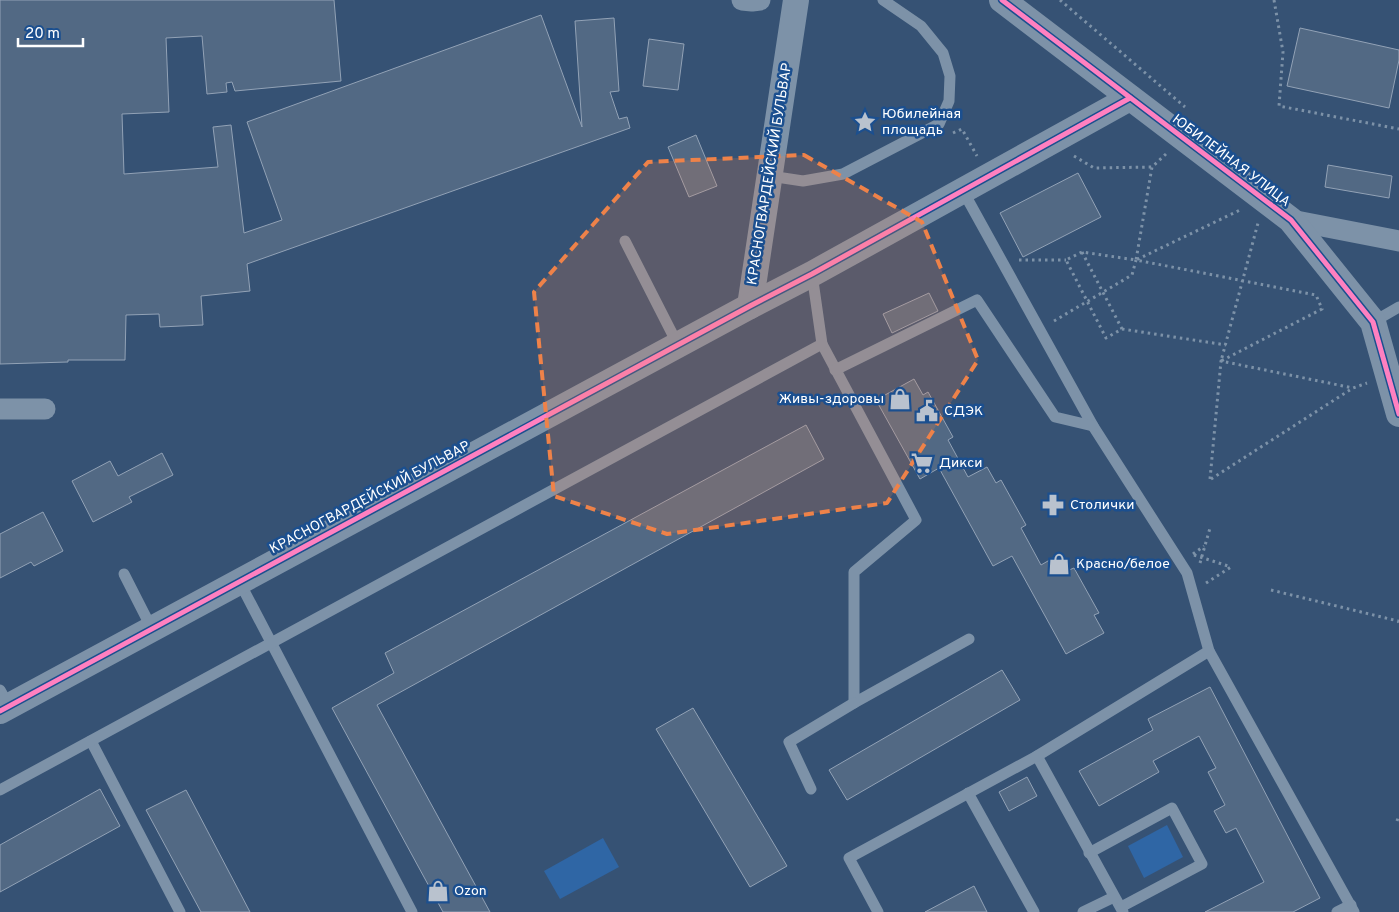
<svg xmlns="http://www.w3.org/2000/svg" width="1399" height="912" font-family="Overpass,sans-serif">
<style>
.green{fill:#2f66a5}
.building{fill:#526984;stroke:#92a2b6}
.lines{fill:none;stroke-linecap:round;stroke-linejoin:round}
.path{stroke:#7d92a8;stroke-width:3;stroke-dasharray:2.5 4;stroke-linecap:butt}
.service{stroke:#7d92a8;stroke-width:11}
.minor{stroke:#7d92a8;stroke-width:21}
.tertiary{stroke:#7d92a8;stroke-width:26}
.cycleway-casing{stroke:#1b4f8f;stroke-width:8}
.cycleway{stroke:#ff80c0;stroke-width:5}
.marked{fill:#ee8249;fill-opacity:0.2;stroke:#ee8249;stroke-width:4;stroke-dasharray:10 6;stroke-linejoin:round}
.labels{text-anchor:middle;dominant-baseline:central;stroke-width:5;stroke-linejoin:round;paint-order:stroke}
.poi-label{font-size:14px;fill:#fff;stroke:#1b4f8f;text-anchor:start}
.street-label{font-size:14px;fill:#fff;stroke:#1b4f8f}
</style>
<rect width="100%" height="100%" fill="#365274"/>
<!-- green -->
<g class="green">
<path d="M1167,825L1183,857L1144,878L1128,846Z"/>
<path d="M603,838L619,867L560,899L544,871Z"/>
</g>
<!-- building -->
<g class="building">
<path d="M0,0H334L341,81L235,91L232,82L226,83L227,92L207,94L202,36L166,38L169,112L122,114L124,174L218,167L213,127L231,125L244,233L282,220L247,122L541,15L582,127L575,21L614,18L619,91L610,92L619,119L627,117L630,128L247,264L250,291L201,296L203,325L160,327L159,314L126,315L125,360H68V362L0,364Z"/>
<path d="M1300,28L1399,50V60L1389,108L1287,86Z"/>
<path d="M649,39L684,44L678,90L643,86Z"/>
<path d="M696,135L717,186L689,197L668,147Z"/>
<path d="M1328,165L1392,176L1389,198L1325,187Z"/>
<path d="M1078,173L1101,217L1023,257L1000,213Z"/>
<path d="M929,293L938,311L892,333L883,314Z"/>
<path d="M914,379L923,395L928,392L953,437L948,440L968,477L987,467L996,483L1001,480L1026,525L1021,528L1041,565L1060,554L1069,570L1074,568L1099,613L1094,615L1104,633L1066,654L1012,556L993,566L939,468L920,479L876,400Z"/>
<path d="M806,425L824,459L377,705L490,912H443L332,708L394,673L385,653Z"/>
<path d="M162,453L173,475L129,497L132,502L93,522L72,481L110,461L118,476Z"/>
<path d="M43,512L63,551L34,566L31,562L0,578V534Z"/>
<path d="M1002,670L1020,700L847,800L829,770Z"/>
<path d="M1210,687L1320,898L1293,912H1205L1264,882L1236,828L1226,833L1214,811L1225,805L1208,772L1216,768L1199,736L1153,761L1159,772L1099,806L1079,771L1153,730L1148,719Z"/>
<path d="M693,708L787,866L750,887L656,729Z"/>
<path d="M1027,777L1037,796L1009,811L999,792Z"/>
<path d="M100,789L120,826L0,892V845Z"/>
<path d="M186,790L250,912H201L146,810Z"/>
<path d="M974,886L987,912H925Z"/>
</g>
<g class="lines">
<!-- path -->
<g class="path">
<path d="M1060,0L1185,107"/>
<path d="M1274,0L1283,52L1279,106L1399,129"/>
<path d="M953,133L962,129L977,156"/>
<path d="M1166,154L1152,167L1136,260L1316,295L1322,309L1221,361L1258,223"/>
<path d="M1074,156L1094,168L1152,167"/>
<path d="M1082,252L1122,329L1106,338L1066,260L1082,252L1136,260L1240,210"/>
<path d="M1019,260H1066"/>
<path d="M1054,321L1132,275L1136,260"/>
<path d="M1122,329L1226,345"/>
<path d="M1210,479L1221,361L1353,388L1367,383"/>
<path d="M1211,479L1353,388"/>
<path d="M1193,554L1204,546"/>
<path d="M1194,555L1231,567"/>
<path d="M1200,563L1210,528"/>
<path d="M1206,583L1231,567"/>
<path d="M1271,590L1398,621L1399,623"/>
<path d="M1397,821L1399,815"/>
</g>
<!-- service -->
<g class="service">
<path d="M770,176L803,181L843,174L939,124L949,101L950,76L943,53L921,26L883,0"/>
<path d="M963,191L1093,426"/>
<path d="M625,241L678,345"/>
<path d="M1373,322L1399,307"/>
<path d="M822,344L916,520L854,572V703L969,639"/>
<path d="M835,370L977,300L1055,417L1093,426L1187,573L1209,651"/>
<path d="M124,574L152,629"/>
<path d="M239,581L412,912"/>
<path d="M0,690L9,706"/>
<path d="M91,741L180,912"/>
<path d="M1037,756L1123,912"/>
<path d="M811,789L789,742L854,703"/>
<path d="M0,790L822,344L812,274"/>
<path d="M968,793L1034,912"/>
<path d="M1089,853L1172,808L1202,864L1121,907"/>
<path d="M878,912L849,858L1037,756L1209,651L1354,912"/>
<path d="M1083,912L1114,897"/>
<path d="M1337,912L1351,905"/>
</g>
<!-- minor -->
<g class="minor">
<path d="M742,0L752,1L760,0"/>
<path d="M1291,220L1399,241"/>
<path d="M0,409H45"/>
</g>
<!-- tertiary -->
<g class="tertiary">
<path d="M1002,0L1291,220L1373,322L1399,414"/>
<path d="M750,306L796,0"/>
<path d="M0,711L750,306L812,274L1130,98"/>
</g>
<!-- cycleway casing -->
<g class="cycleway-casing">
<g id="cycleway">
<path d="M1002,0L1291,220L1373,322L1399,414"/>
<path d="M0,711L750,306L812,274L1130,98"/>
</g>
</g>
<!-- cycleway -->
<use href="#cycleway" class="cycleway"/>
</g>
<!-- marked area -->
<path class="marked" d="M804,155L922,222L978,360L887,503L667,534L554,496L534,292L648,162Z"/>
<!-- icons -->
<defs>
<g id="sight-bare" transform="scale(1.725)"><path d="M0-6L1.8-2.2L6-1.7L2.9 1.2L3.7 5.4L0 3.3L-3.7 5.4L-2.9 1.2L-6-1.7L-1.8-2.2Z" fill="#b9c2ce" stroke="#1b4f8f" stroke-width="2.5" paint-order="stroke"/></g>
<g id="shop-bare" transform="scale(1.725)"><path d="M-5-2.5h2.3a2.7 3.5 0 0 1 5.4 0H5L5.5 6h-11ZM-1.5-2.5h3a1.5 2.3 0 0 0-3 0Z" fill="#b9c2ce" stroke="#1b4f8f" stroke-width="2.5" paint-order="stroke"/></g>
<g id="civic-bare" transform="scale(1.725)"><path d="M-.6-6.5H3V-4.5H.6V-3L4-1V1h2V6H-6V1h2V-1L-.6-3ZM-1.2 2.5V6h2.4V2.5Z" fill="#b9c2ce" stroke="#1b4f8f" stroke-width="2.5" paint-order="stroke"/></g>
<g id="supermarket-bare" transform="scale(1.725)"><path d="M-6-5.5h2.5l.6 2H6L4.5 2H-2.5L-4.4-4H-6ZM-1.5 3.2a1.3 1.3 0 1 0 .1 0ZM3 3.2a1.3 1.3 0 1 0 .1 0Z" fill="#b9c2ce" stroke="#1b4f8f" stroke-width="2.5" paint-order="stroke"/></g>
<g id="pharmacy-bare" transform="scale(1.725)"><path d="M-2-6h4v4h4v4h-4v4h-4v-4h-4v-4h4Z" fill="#b9c2ce" stroke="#1b4f8f" stroke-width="2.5" paint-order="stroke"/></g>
</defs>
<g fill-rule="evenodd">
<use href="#sight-bare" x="865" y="122"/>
<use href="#shop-bare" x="900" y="399"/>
<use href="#civic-bare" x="927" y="411"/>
<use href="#supermarket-bare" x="922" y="463"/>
<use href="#pharmacy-bare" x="1053" y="505"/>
<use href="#shop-bare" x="1059" y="564"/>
<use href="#shop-bare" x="438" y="891"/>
</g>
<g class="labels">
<!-- poi labels -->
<g class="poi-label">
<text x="882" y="114">Юбилейная<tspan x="882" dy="16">площадь</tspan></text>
<text x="884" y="399" text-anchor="end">Живы-здоровы</text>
<text x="944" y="411">СДЭК</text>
<text x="939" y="463">Дикси</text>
<text x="1070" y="505">Столички</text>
<text x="1076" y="564">Красно/белое</text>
<text x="454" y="891">Ozon</text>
</g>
<!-- street labels -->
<g class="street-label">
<text transform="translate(1231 161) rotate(37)">ЮБИЛЕЙНАЯ УЛИЦА</text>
<text transform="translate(770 174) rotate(-81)">КРАСНОГВАРДЕЙСКИЙ БУЛЬВАР</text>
<text transform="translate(370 498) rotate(-28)">КРАСНОГВАРДЕЙСКИЙ БУЛЬВАР</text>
</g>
</g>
<!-- scale -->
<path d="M18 38v8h65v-8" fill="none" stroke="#ffffff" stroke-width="2.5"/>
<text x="25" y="38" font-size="15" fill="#ffffff" stroke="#1b4f8f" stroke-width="4" paint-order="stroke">20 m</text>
</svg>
